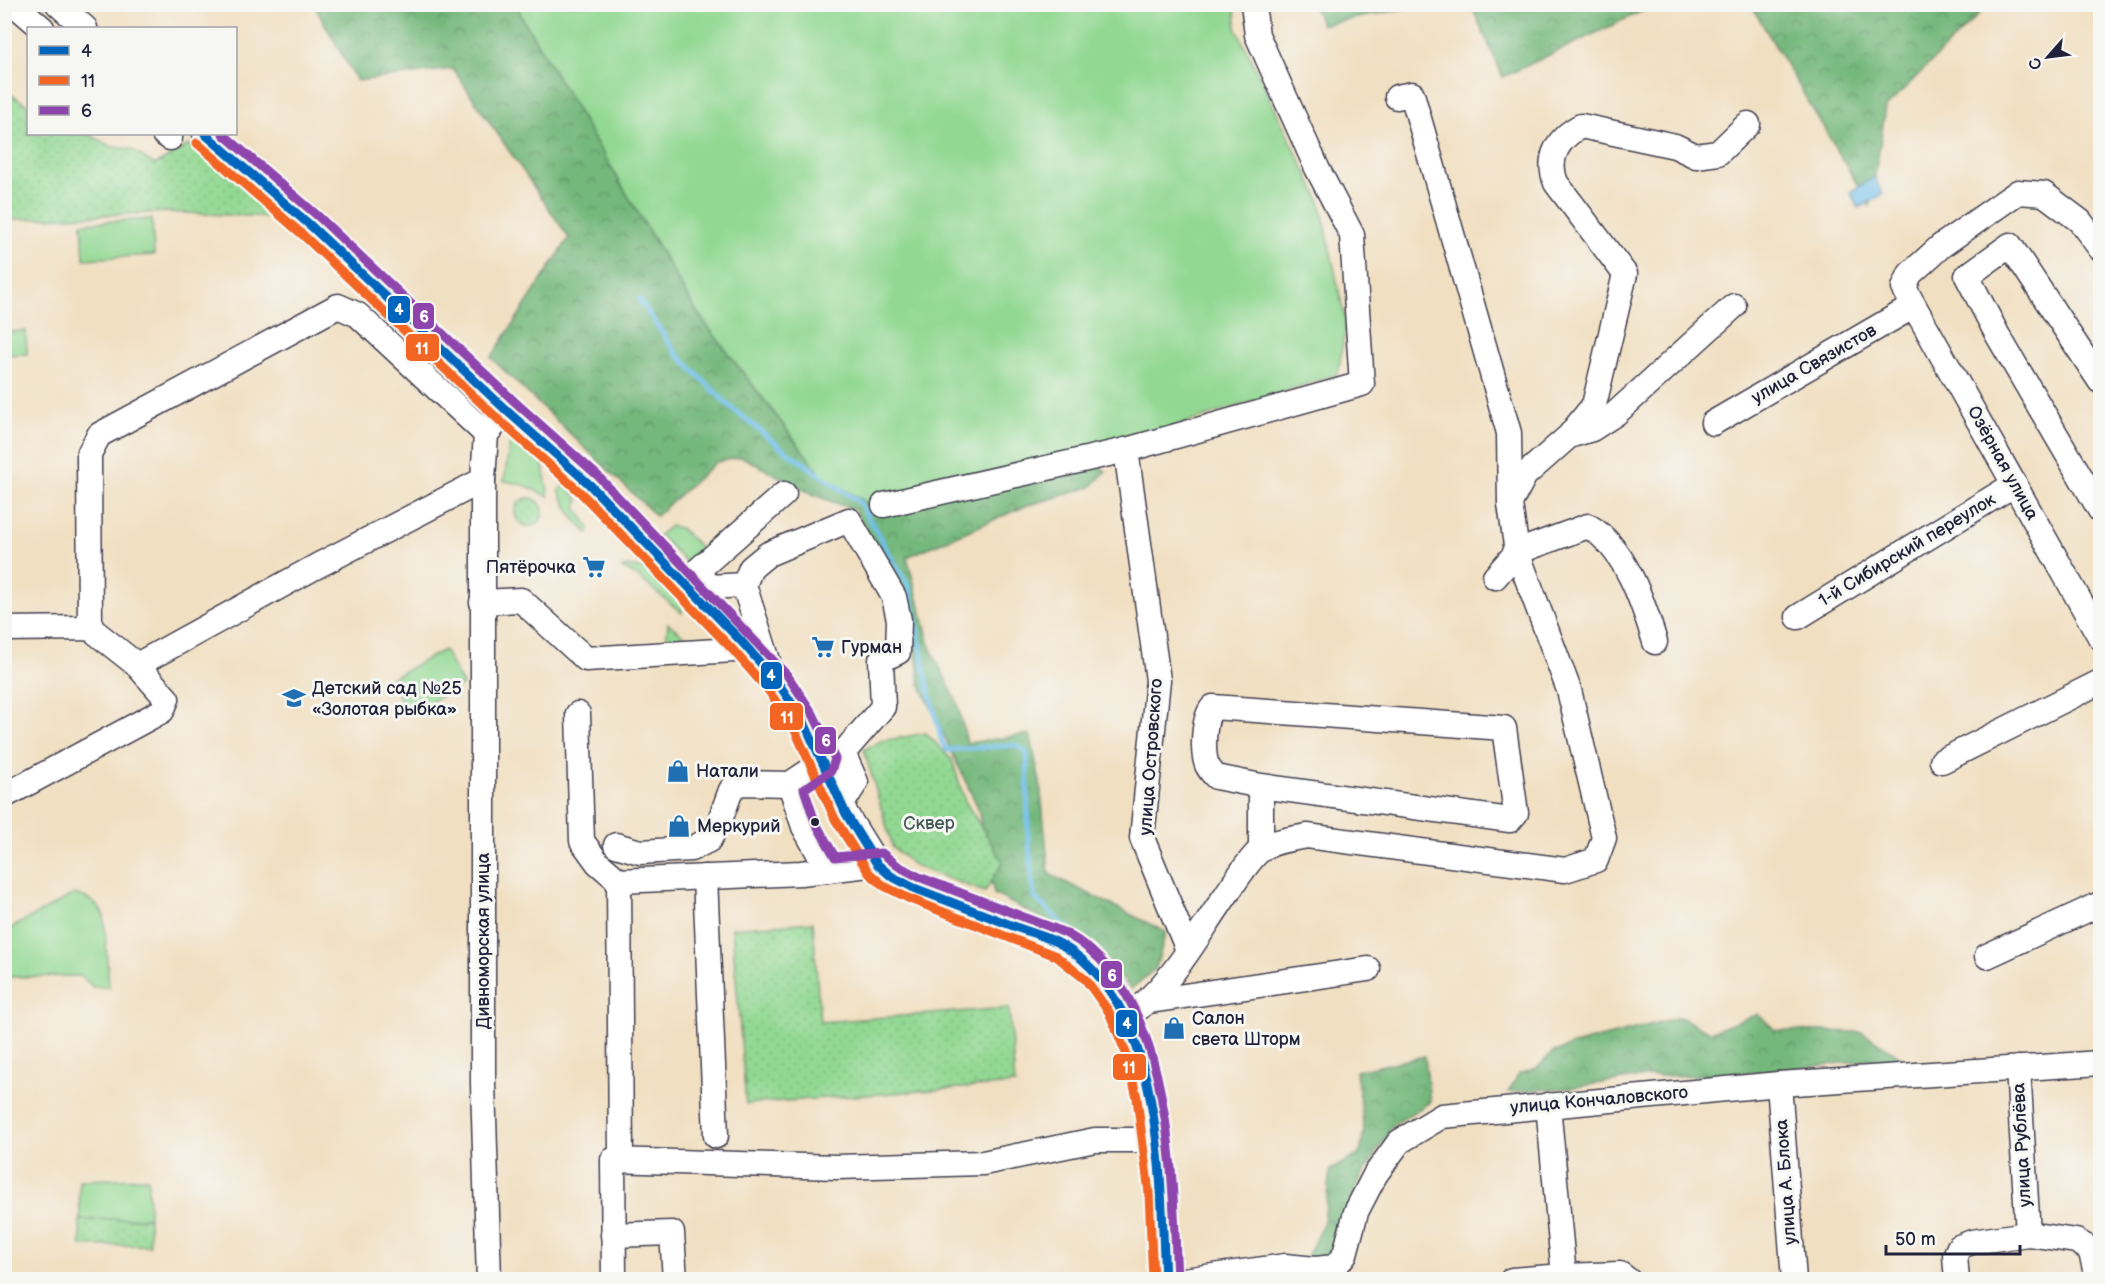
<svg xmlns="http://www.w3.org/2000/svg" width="2105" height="1284" font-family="'Balsamiq Sans',sans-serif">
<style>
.grass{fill:#92d892;stroke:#5a7d66;stroke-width:1.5}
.forest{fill:url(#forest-crowns);stroke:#4c6d5c;stroke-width:1.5}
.park{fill:url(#park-dots);stroke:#5a7d66;stroke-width:1.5}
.water{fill:#6fbfea;stroke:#487092;stroke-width:1.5}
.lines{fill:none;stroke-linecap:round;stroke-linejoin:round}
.stream{stroke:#6fbfea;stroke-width:5}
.minor-casing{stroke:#413e4f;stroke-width:27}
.minor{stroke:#fff;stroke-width:24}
.bus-1-casing{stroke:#f6f6f2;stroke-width:14}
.bus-2-casing{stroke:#f6f6f2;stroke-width:14}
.bus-3-casing{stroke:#f6f6f2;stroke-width:14}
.bus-1{stroke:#0065bd;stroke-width:9}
.bus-2{stroke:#f26522;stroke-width:9}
.bus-3{stroke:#8e44ad;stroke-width:9}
.bus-dot{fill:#22223b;stroke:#f6f6f2;stroke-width:2}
.labels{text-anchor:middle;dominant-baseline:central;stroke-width:6;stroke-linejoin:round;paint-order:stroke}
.street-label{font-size:18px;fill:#22223b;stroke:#f6f6f2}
.poi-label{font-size:18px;fill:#22223b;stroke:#f6f6f2;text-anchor:start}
.park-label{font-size:18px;fill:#445955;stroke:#f6f6f2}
.line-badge{stroke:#f6f6f2;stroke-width:2}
.badge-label{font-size:16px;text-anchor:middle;font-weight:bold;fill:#fff}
</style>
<defs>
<pattern id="forest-crowns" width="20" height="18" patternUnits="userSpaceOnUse" patternTransform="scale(1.5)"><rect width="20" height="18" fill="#75b87c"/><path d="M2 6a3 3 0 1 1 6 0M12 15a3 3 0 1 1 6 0" fill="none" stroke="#609567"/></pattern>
<pattern id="park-dots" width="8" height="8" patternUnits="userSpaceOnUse" patternTransform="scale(1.5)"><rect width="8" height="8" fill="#92d892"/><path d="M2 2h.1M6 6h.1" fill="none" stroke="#7eb97f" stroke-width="1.8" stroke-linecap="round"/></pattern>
</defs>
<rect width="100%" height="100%" fill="#f6f6f2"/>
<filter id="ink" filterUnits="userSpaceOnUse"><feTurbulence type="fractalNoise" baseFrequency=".0167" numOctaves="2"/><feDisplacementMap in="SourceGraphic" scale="12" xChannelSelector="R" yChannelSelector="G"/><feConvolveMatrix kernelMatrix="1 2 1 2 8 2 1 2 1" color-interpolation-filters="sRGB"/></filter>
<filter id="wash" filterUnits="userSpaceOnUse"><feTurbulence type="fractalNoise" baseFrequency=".008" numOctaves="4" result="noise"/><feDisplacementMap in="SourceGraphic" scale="24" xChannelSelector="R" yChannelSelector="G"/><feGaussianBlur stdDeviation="1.35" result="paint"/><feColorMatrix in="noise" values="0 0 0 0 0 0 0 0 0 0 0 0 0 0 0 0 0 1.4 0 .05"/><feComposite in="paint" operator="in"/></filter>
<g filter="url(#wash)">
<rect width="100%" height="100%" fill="#f1dfc1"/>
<!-- grass -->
<g class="grass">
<path d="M517,5H1235L1236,28L1320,201L1346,324L1338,374L1083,456L879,510L823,477L698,314L521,16Z"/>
<path d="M152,219L154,255L84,259L82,223Z"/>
<path d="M26,331L27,354L5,355V332Z"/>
<path d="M516,438L542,461L549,497L524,485L504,481L510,441Z"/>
<path d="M562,487H567L579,500L576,508L589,527L588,534L572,516L559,491Z"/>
<path d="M670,526L680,528L700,547L698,557L689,565L659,535Z"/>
<path d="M626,566L647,569L682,605V613L637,576L622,568Z"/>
<path d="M668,623L693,643H666Z"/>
<path d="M444,650L463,685L408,714L389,679Z"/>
<path d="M74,894C88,897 98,903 104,916L109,987H93L81,976L10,977L5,982V931Z"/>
<path d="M148,1178L149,1218L80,1220L79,1180Z"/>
</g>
<!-- forest -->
<g class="forest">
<path d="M314,5H517L521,16L698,314L823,477L879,510L1083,456L1106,471L1091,487L1026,506L907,557L931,649L957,702L967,743L1030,734L1040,782L1049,874L1166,932L1156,968L1131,989L1105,958L1061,928L994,894L978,808L920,684L911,616L855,510L814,495L742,457L716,462L656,516L491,358L569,238L453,69L357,81Z"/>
<path d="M1313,5H1423L1322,25Z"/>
<path d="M1471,5H1655L1503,77Z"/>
<path d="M1751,5H1988L1886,107L1870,206Z"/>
<path d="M1758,1014L1775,1030L1862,1032L1901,1057L1729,1075L1650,1076L1569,1088L1508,1092L1519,1074L1537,1068L1552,1053L1573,1045L1680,1017L1710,1032Z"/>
<path d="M1425,1056L1430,1102L1393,1125L1359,1181L1335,1249L1320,1262L1305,1261L1324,1221L1330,1170L1360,1154L1364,1130L1356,1071Z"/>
</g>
<!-- park -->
<g class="park">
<path d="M5,91L28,105V134H88L112,147L131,149L155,165L189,145L223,166L268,211L269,217L166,212L5,220Z"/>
<circle cx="529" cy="512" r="14"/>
<path d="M926,733L952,760L965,801L1003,862L985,892L915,866L893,848L864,750L881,741Z"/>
<path d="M813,922L820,1022L1009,1008L1015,1084L746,1104L732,928Z"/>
<path d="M149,1218L150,1245L81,1246L80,1220Z"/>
</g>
<!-- water -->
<path class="water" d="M1874,177L1883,194L1859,208L1850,192Z"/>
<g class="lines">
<!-- stream -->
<path class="stream" d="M639,299L676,353L728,405L779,446L859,502L910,589L928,686L942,742L947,750L1016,745L1027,753L1028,834L1034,897L1104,963L1130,1000"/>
</g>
</g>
<g filter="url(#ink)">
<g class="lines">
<!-- minor casing -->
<g class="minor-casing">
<g id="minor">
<path d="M14,4L42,28"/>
<path d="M58,4L85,28"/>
<path d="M164,134L170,138"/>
<path d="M205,134L311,226L507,411L589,484L742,642L778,683L803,720L846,814L877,864L891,876L914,888L1062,945C1163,1001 1159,1178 1165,1280"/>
<path d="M2100,248L2080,221L2044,194L2018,192L1941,246L1910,274L1904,288L2100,637"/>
<path d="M2100,381L2010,245L1967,276L1997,334L2100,510"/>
<path d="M1713,423L1914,306"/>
<path d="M1572,435L1592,429L1615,414L1734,306"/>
<path d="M1126,450L1158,680L1142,838L1188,950"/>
<path d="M1512,499L1525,475L1569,436L1594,405L1625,274L1556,183C1546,157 1558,138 1581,126L1675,146L1696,156L1718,153L1748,124"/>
<path d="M884,505L1126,450L1362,384L1352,235L1317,168L1257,35L1253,4"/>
<path d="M1495,577L1517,552L1588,526C1625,547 1643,602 1655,642"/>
<path d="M744,585L709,587L697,571L784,494"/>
<path d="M482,602L521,600L586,659L734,650L742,642"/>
<path d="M1798,617L2015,484"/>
<path d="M90,628L89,454L99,435L338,306L358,315L486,434"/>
<path d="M4,629L90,628L137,665L167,699L162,711L4,796"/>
<path d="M137,665L317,566L483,480"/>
<path d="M771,670L744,585L751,568L768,554L849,520L894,597L899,620L898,652L881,660L883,707L843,753L856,782L842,804"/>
<path d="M578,714L582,841L598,863L619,881L801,873L877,864"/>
<path d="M1942,761L2100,682"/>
<path d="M790,784L804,827L828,870"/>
<path d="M616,845L640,852L691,849L709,840L720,820L731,790L739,783L790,784L823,762"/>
<path d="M1261,850V786L1216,777C1213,774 1209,769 1207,765C1202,752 1203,717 1213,707L1504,728L1516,813L1510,820L1261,786"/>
<path d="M705,877L716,1136"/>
<path d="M619,881L621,1160"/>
<path d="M1987,956L2100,904"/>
<path d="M1150,1001L1368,969"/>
<path d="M1125,1019C1171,986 1194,941 1226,895C1236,880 1246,864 1259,851C1271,841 1292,839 1307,836L1565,870L1596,860L1604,838L1569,690L1517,552L1510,504L1509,433L1412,94L1397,97"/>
<path d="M2018,1068L2028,1234L2076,1241L2090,1249L2098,1280"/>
<path d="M1779,1084L1794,1280"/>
<path d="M1548,1105L1564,1276L1620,1274L1628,1280"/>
<path d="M613,1235L672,1233L675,1280"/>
<path d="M489,1280L483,1084V480L486,434L507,411"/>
<path d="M614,1280L613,1160L837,1167L983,1163L1095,1140H1155"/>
<path d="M1184,1280L1285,1266L1315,1269L1335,1267L1345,1254L1356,1212L1375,1175L1399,1142L1442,1116L1779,1084L2100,1063"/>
<path d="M1512,1280L1564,1276"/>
<path d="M1957,1280L1955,1256L1959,1247L1972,1242L2028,1234"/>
</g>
</g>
<!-- minor -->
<use href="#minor" class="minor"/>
<!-- bus-1 casing -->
<g class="bus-1-casing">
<path id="bus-1" d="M205,134L311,226L507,411L589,484L742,642L778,683L803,720L846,814L877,864L891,876L914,888C948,901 982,914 1016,927C1031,933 1049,937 1062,945C1164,1006 1160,1176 1165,1280"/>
</g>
<!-- bus-2 casing -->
<g class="bus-2-casing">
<path id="bus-2" d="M197,143L303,235L499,420L581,493L733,650L768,690L793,726L835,819L869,873L884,886L910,899L1056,956L1086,980L1109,1012L1126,1053L1137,1098L1149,1193L1153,1280"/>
</g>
<!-- bus-3 casing -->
<g class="bus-3-casing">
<path id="bus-3" d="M223,134L319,217L515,402L598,476L787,675L813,714L835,759L831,771L804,789L815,822L835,857L882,853L898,866L919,877C953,890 987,903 1021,916C1036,922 1053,927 1067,934C1173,992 1172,1175 1177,1279"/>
</g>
<!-- bus-1 -->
<use href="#bus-1" class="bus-1"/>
<!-- bus-2 -->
<use href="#bus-2" class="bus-2"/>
<!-- bus-3 -->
<use href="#bus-3" class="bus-3"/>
</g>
</g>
<!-- icons -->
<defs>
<g id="supermarket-bare" transform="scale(1.8)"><path d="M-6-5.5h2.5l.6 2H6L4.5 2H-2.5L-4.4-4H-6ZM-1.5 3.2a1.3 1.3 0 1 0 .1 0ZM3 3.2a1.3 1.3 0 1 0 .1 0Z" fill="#1f6fb2" stroke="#f6f6f2" stroke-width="2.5" paint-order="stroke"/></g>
<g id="school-bare" transform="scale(1.8)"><path d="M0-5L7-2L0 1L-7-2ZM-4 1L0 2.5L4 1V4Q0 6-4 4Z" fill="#1f6fb2" stroke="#f6f6f2" stroke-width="2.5" paint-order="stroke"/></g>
<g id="shop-bare" transform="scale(1.8)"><path d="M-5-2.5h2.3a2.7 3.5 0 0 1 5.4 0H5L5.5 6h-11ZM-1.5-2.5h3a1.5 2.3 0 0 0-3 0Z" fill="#1f6fb2" stroke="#f6f6f2" stroke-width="2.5" paint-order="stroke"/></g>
</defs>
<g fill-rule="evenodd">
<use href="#supermarket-bare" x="594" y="567"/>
<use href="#supermarket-bare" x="823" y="647"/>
<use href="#school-bare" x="294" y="698"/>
<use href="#shop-bare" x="678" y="771"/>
<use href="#shop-bare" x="679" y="826"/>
<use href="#shop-bare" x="1174" y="1028"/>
</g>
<!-- markers -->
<circle class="bus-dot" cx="815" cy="822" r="5"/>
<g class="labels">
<!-- street labels -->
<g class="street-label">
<text transform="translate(1814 364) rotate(-30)">улица Связистов</text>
<text transform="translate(2003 463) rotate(61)">Озёрная улица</text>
<text transform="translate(1907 550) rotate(-31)">1-й Сибирский переулок</text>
<text transform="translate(1151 757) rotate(-86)">улица Островского</text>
<text transform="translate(483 941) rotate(-90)">Дивноморская улица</text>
<text transform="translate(1599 1100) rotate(-5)">улица Кончаловского</text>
<text transform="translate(2022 1145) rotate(-93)">улица Рублёва</text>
<text transform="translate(1786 1182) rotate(-94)">улица А. Блока</text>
</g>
<!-- poi labels -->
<g class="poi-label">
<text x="576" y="567" text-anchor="end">Пятёрочка</text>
<text x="841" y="647">Гурман</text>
<text x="312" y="688">Детский сад №25<tspan x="312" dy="21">«Золотая рыбка»</tspan></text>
<text x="696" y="771">Натали</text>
<text x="697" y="826">Меркурий</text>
<text x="1192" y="1018">Салон<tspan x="1192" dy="21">света Шторм</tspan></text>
</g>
<!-- park labels -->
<g class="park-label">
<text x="929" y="823">Сквер</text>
</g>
</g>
<g class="line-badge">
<rect x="387" y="295" width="24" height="29" rx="6" fill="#0065bd"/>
<rect x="412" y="302" width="23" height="28" rx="6" fill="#8e44ad"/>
<rect x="405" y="333" width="35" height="29" rx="6" fill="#f26522"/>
<rect x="760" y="661" width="23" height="29" rx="6" fill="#0065bd"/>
<rect x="769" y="702" width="35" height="29" rx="6" fill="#f26522"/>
<rect x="814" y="726" width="23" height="29" rx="6" fill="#8e44ad"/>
<rect x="1100" y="960" width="23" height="29" rx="6" fill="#8e44ad"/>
<rect x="1115" y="1009" width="23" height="29" rx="6" fill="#0065bd"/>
<rect x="1112" y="1053" width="35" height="28" rx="6" fill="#f26522"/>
</g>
<g class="badge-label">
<text x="399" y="315">4</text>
<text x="424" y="322">6</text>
<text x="422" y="354">11</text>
<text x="771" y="681">4</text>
<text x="787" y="723">11</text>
<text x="826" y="746">6</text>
<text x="1112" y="981">6</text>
<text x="1127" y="1029">4</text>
<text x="1129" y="1073">11</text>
</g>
<!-- margin -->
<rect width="2105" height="1284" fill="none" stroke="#f6f6f2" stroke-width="24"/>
<!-- legend -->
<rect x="27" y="27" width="210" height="108" fill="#f6f6f2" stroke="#a1a1a9" stroke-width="1.5"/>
<rect x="39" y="46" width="30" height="9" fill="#0065bd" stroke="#a1a1a9" stroke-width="1.5"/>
<text x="81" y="57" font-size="18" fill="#22223b">4</text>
<rect x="39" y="76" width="30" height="9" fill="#f26522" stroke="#a1a1a9" stroke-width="1.5"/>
<text x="81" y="87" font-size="18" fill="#22223b">11</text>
<rect x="39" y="106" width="30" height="9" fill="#8e44ad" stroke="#a1a1a9" stroke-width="1.5"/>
<text x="81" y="117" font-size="18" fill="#22223b">6</text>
<!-- north arrow -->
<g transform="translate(2048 57) rotate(242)" stroke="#f6f6f2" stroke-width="4.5" paint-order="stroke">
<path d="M0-4.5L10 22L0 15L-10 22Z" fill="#22223b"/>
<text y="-9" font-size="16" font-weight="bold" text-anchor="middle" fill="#22223b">С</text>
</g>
<!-- scale -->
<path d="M1886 1245v9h134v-9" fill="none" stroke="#22223b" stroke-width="3"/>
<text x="1895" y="1245" font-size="18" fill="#22223b" stroke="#f6f6f2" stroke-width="4.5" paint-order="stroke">50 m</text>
</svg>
